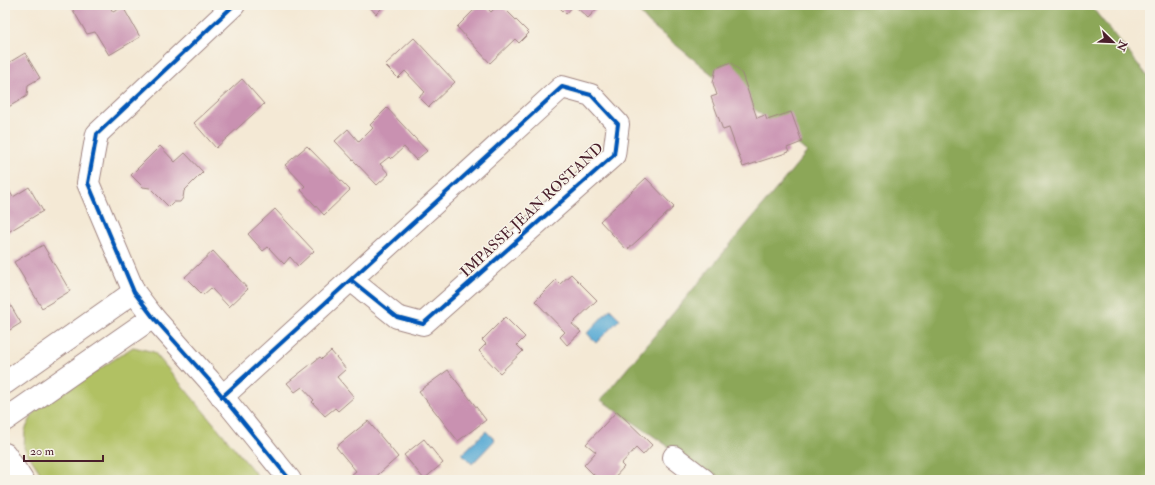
<svg xmlns="http://www.w3.org/2000/svg" width="1155" height="485" font-family="'IM FELL Double Pica',serif">
<style>
.green{fill:#b1c163;stroke:#7e7047}
.forest{fill:#8ca759;stroke:#6b6342}
.water{fill:#59aad4;stroke:#526480}
.building{fill:#c991b1}
.lines{fill:none;stroke-linecap:round;stroke-linejoin:round}
.minor-casing{stroke:#9f8480;stroke-width:24}
.minor{stroke:#fff;stroke-width:22}
.cycleway-casing{stroke:#f7f3e8;stroke-width:6}
.cycleway{stroke:#0057b8;stroke-width:4}
.labels{text-anchor:middle;dominant-baseline:central;stroke-width:3;stroke-linejoin:round;paint-order:stroke}
.street-label{font-size:15px;fill:#4a1f2b;stroke:#f7f3e8}
</style>
<rect width="100%" height="100%" fill="#f7f3e8"/>
<filter id="ink" filterUnits="userSpaceOnUse"><feTurbulence type="fractalNoise" baseFrequency=".025" numOctaves="2"/><feDisplacementMap in="SourceGraphic" scale="8" xChannelSelector="R" yChannelSelector="G"/><feConvolveMatrix kernelMatrix="1 2 1 2 8 2 1 2 1" color-interpolation-filters="sRGB"/></filter>
<filter id="wash" filterUnits="userSpaceOnUse"><feTurbulence type="fractalNoise" baseFrequency=".012" numOctaves="4" result="noise"/><feDisplacementMap in="SourceGraphic" scale="16" xChannelSelector="R" yChannelSelector="G"/><feGaussianBlur stdDeviation="0.9" result="paint"/><feColorMatrix in="noise" values="0 0 0 0 0 0 0 0 0 0 0 0 0 0 0 0 0 1.4 0 .05"/><feComposite in="paint" operator="in"/></filter>
<g filter="url(#wash)">
<rect width="100%" height="100%" fill="#f4e9d5"/>
<!-- green -->
<path class="green" d="M133,347L154,352L261,480H45L24,448L25,430L34,412Z"/>
<!-- forest -->
<path class="forest" d="M633,5H1090L1150,79V480H1049L1047,477L1034,480H717L601,400L807,152L649,23Z"/>
<!-- water -->
<g class="water">
<path d="M610,309L620,319L596,343L587,333Z"/>
<path d="M486,431L495,440L472,464L462,454Z"/>
</g>
<g id="blocks">
<!-- building -->
<g class="building">
<path d="M70,5H109L113,12L123,7L140,37L109,55L95,32L87,34Z"/>
<path d="M368,5H385L376,14Z"/>
<path d="M479,5H484L491,12L498,5H501L529,33L519,43L515,39L490,63L457,27Z"/>
<path d="M557,5H600L588,18L574,5L566,14Z"/>
<path d="M414,38L455,82L429,107L419,97L425,92L405,71L398,78L385,65Z"/>
<path d="M25,53L40,78L28,85L27,96L5,109V65Z"/>
<path d="M731,62L742,74L757,118L765,115L767,120L791,112L802,142L787,148L789,152L743,167L729,128L723,130L711,97L717,95L713,83L716,68Z"/>
<path d="M242,79L264,104L216,148L194,123Z"/>
<path d="M387,108L427,151L416,160L404,147L391,159L389,157L380,164L389,174L377,185L335,141L348,129L359,142L373,128L370,125Z"/>
<path d="M160,146L175,162L185,153L203,172L184,191L183,198L180,202H174L169,207L150,188L143,187L131,175Z"/>
<path d="M307,146L350,190L324,215L301,190L305,186L285,165Z"/>
<path d="M646,178L674,207L627,250L600,221Z"/>
<path d="M5,184L13,197L29,187L43,211L5,234Z"/>
<path d="M275,209L314,251L298,266L290,257L284,264L268,247L263,251L248,234Z"/>
<path d="M43,245L70,291L42,308L14,262Z"/>
<path d="M213,251L248,289L229,307L211,288L203,295L185,277Z"/>
<path d="M571,274L597,300L572,324L581,332L567,345L560,337L565,332L535,301L556,280L560,284Z"/>
<path d="M5,296L21,323L5,333Z"/>
<path d="M505,317L525,337L517,345L523,351L500,373L479,351L486,344L482,340Z"/>
<path d="M331,351L346,369L337,377L354,397L338,411L335,408L325,416L312,402L314,400L302,387L295,392L287,383L320,357L322,359Z"/>
<path d="M448,370L486,420L458,441L419,391Z"/>
<path d="M617,411L652,445L643,455L636,448L621,464L624,467L612,480H599L584,465L596,452L586,444Z"/>
<path d="M368,421L398,457L372,480H356L351,475L356,471L336,447Z"/>
<path d="M424,439L443,463L424,479L404,455Z"/>
</g>
</g>
</g>
<g filter="url(#ink)">
<use href="#blocks" fill-opacity="0" stroke="#9f8480" stroke-width="1"/>
<g class="lines">
<!-- minor casing -->
<g class="minor-casing">
<g id="minor">
<path d="M234,5L97,134L88,183L134,292L153,317L209,380L290,480"/>
<path d="M5,383L134,292"/>
<path d="M222,397L562,87L591,95L618,124L614,155L423,324L397,317L351,280"/>
<path d="M5,420L153,317"/>
<path d="M5,454L22,480"/>
<path d="M674,457L704,480"/>
</g>
</g>
<!-- minor -->
<use href="#minor" class="minor"/>
<!-- cycleway casing -->
<g class="cycleway-casing">
<g id="cycleway">
<path d="M234,5L97,134L88,183L134,292L153,317L209,380L290,480"/>
<path d="M222,397L562,87L591,95L618,124L614,155L423,324L397,317L351,280"/>
</g>
</g>
<!-- cycleway -->
<use href="#cycleway" class="cycleway"/>
</g>
</g>
<g class="labels">
<!-- street labels -->
<g class="street-label">
<text transform="translate(532 210) rotate(-43)">IMPASSE JEAN ROSTAND</text>
</g>
</g>
<!-- margin -->
<rect width="1155" height="485" fill="none" stroke="#f7f3e8" stroke-width="20"/>
<!-- north arrow -->
<g transform="translate(1113 42) rotate(113)" stroke="#f7f3e8" stroke-width="3" paint-order="stroke">
<path d="M0-3L7 15L0 10L-7 15Z" fill="#4a1f2b"/>
<text y="-6" font-size="11" font-weight="bold" text-anchor="middle" fill="#4a1f2b">N</text>
</g>
<!-- scale -->
<path d="M24 455v6h79v-6" fill="none" stroke="#4a1f2b" stroke-width="2"/>
<text x="30" y="455" font-size="12" fill="#4a1f2b" stroke="#f7f3e8" stroke-width="3" paint-order="stroke">20 m</text>
</svg>
